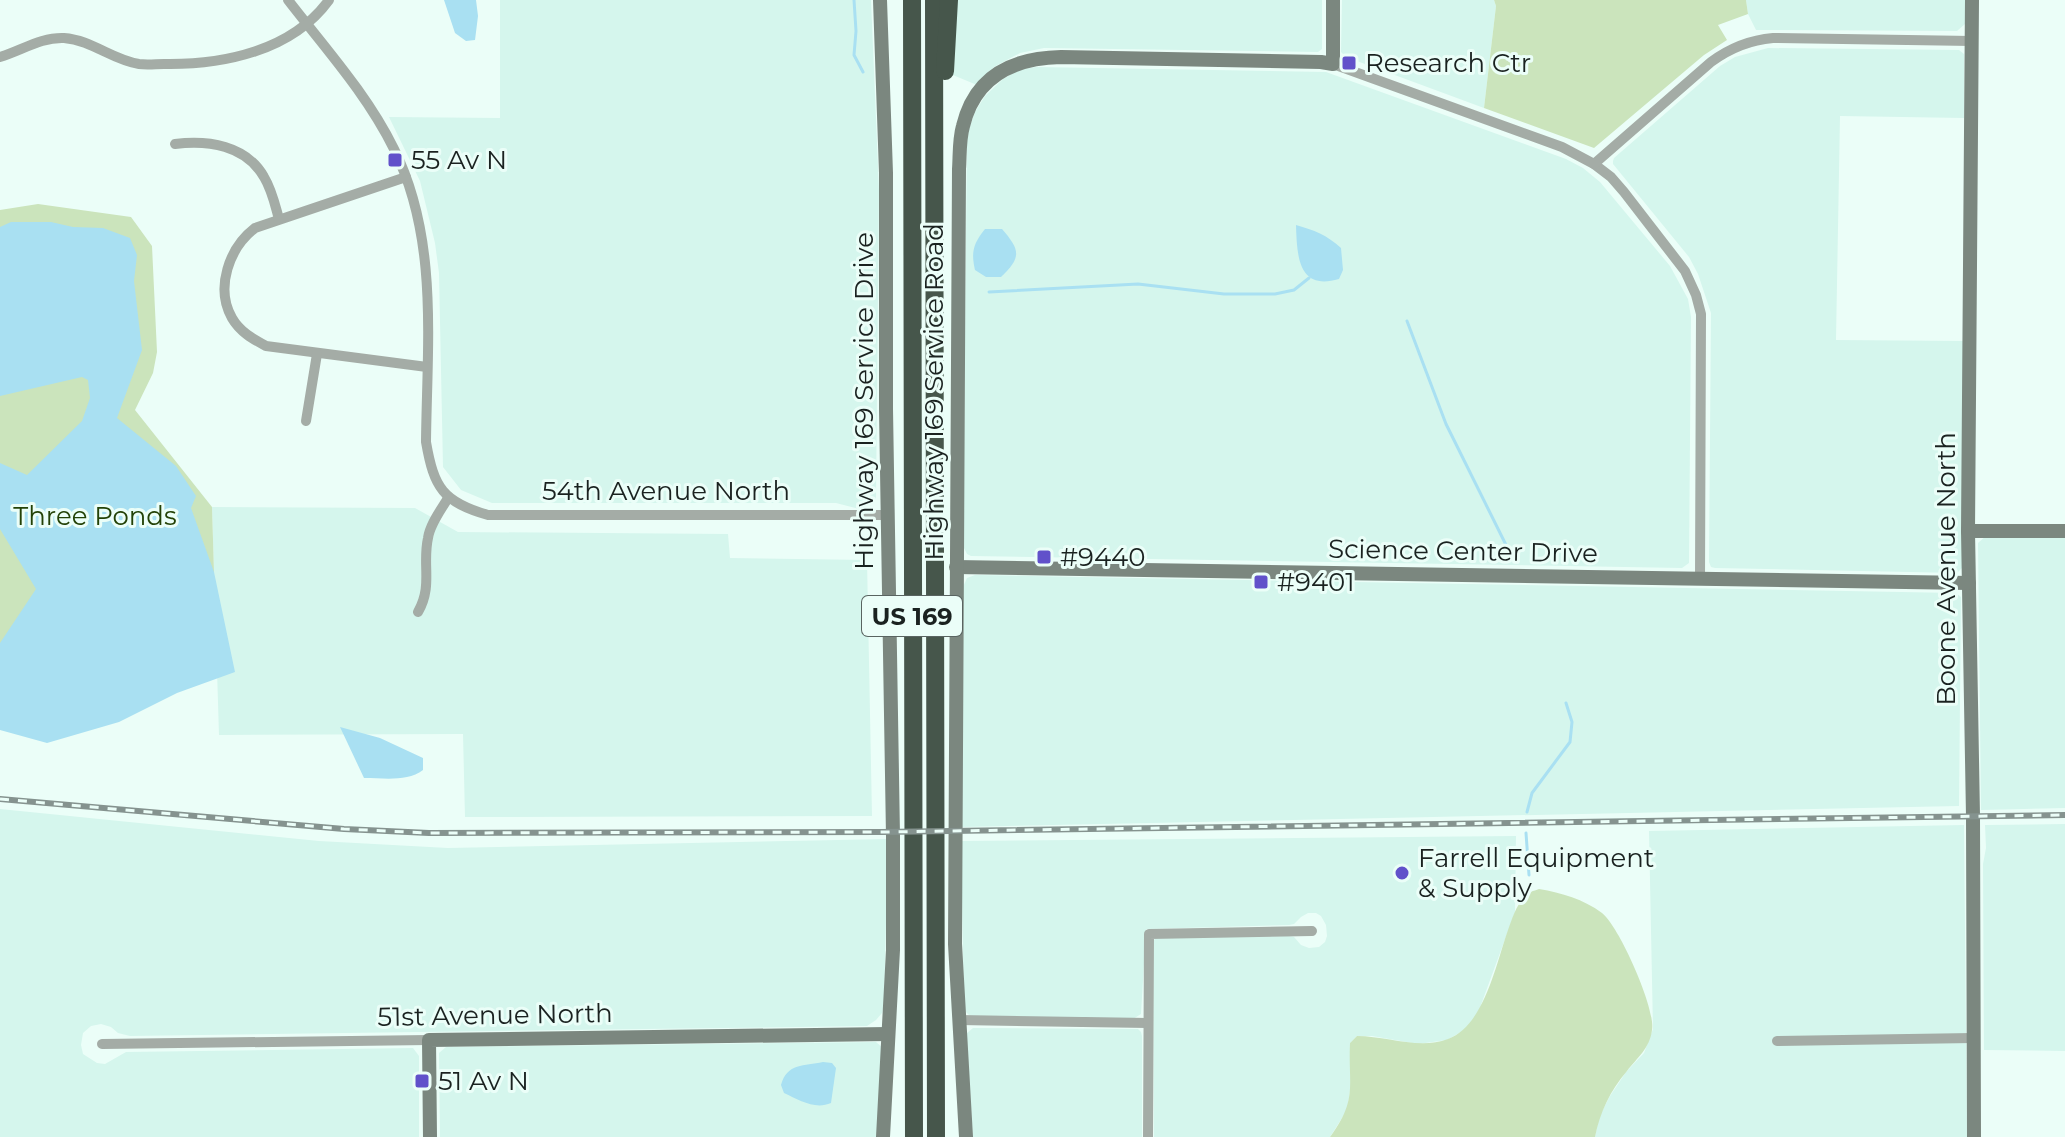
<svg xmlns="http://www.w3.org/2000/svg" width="2065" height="1137" font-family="Montserrat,sans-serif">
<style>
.built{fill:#d5f6ed}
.green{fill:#cbe4bc}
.water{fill:#a9e0f2}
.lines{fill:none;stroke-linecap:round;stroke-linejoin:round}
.stream{stroke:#a9e0f2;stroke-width:3}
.street{stroke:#a4aca6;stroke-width:10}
.secondary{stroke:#7b877f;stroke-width:14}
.highway{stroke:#46564b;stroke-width:18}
.rail-casing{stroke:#85938f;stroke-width:6}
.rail{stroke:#ebfef8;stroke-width:3;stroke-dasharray:9;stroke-linecap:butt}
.poi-dot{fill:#6151ca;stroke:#ebfef8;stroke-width:3}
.labels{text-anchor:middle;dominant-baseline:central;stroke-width:6;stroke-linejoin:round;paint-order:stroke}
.shield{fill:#ebfef8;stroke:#596461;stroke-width:2}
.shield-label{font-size:24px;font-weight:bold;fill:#1a2220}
.poi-label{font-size:26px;fill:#1a2220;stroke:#ebfef8;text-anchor:start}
.street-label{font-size:26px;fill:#1a2220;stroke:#ebfef8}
.park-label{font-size:26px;fill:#234207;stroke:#ebfef8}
</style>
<rect width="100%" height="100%" fill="#ebfef8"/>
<!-- built -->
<g class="built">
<path d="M500,0H871L879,190L876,499L867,511L836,503H492L461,490L443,467L439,273L435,243L420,181L389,117L500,118Z"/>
<path d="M953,0H1322V49L1318,52L1044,48L1020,53L994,67L977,85L948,73Z"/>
<path d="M1342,0H1494L1496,6L1484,108L1346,57L1341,52Z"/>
<path d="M1746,0H1965V24L1957,31L1756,30L1748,14Z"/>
<path d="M1768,48L1959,50L1964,54V118L1840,116L1836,340L1963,341L1962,568L1957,573L1715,568L1711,567L1709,562L1711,313L1698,274L1689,257L1613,164V161L1614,158L1720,66L1735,57Z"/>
<path d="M1036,67L1326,72L1566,159L1583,168L1600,182L1670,266L1688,299L1691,317L1689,563L1682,568L971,556L967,554L963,546L967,134L975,112L985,96L1003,79L1019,70Z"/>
<path d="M212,507L415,508L458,532L728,534L730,558L867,560L872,816L465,817L463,734L219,735Z"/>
<path d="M1987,535L2065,536V808L1981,810L1978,543Z"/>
<path d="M975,575L1956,593L1961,597L1959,806L961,827L963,587L967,578Z"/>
<path d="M0,809L319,841L448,848L888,839L884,1005L882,1013L876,1020L867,1026L130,1036L118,1033L111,1027L101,1024L91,1026L83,1033L81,1045L83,1054L97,1063L105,1064L126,1052L413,1048L419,1056V1137H0Z"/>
<path d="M2065,824V1051L1984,1050L1983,864L1986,848L1985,825Z"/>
<path d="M1964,825L1967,1137H1595L1599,1117L1610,1096L1626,1072L1644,1053L1653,1029L1649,831Z"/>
<path d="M1516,836L1515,912L1478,1013L1466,1029L1447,1040L1418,1044L1372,1036H1357L1350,1043L1351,1085L1347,1110L1330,1137H1154L1153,943L1155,938L1289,936L1294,937L1301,945L1309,948L1319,947L1325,942L1327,936L1326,925L1321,916L1316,913H1308L1301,917L1294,924L1289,925L1146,929L1141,1014L1133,1019L970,1016L964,1010L961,841Z"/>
<path d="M973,1028L1138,1029L1141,1032L1142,1036V1137H973L966,1034Z"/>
<path d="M876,1042L883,1048L877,1137H440L439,1053L446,1047Z"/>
</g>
<!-- green -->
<g class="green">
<path d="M1494,0H1746L1748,14L1718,25L1727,40L1704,55L1594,148L1484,108L1496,6Z"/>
<path d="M38,204L131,217L152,246L157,352L153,373L135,410L212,507L214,572L0,656V210Z"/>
<path d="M1539,889C1562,893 1583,899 1602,913C1619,926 1656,1009 1652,1030C1650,1048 1637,1058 1627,1071C1610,1091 1600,1112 1595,1137H1330C1358,1099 1348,1086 1350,1043L1357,1036C1387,1036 1419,1050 1448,1039C1484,1026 1496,964 1508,930C1512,919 1516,906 1524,897C1527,892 1534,891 1539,889Z"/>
</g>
<!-- water -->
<g class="water">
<path d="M444,0H476L478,16L475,40L466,41L455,33Z"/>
<path d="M11,222H51L73,227L103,228L130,238L137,255L134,281L142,350L117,418L176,466L196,496L191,508L214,572L235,672L177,693L119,722L47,743L0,730V643L36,589L0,529V463L27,475L82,421L90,398L88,380L82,377L0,396V227Z"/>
<path d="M1296,225C1314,230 1327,235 1341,248L1343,270L1339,279C1298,291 1297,256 1296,225Z"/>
<path d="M985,229H1002C1020,250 1022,257 1001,277H986L975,270C971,252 973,244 985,229Z"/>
<path d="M340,727L380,738L423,758V770C407,782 384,778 364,778Z"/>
<path d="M823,1062L832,1063L836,1068L831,1103C815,1110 799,1100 784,1093L781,1085C787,1063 804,1066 823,1062Z"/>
</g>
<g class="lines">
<!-- stream -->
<g class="stream">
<path d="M854,0L856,31L854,55L863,72"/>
<path d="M989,292L1138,284L1224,294H1275L1294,290L1309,278"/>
<path d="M1407,321L1446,424L1511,555"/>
<path d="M1527,812L1532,793L1570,742L1572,722L1566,703"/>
<path d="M1526,833L1529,875"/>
</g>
<!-- street -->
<g class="street">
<path d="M288,0C325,48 367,94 394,149C439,239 427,344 426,442C434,488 443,502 488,515H888"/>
<path d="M0,57C21,51 41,37 64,38C92,40 112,60 139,64C147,65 156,64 164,64C223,65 292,51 329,0"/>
<path d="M1333,64L1562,147L1594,164L1611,177L1624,192L1685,271L1696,295L1701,314L1700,579"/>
<path d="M175,144C208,140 246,145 264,177C272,190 275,205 279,219"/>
<path d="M1594,164L1711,62C1730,48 1749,40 1773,38L1972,41"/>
<path d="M406,177L255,228C229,248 215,288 232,318C240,332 253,339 266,346L427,367"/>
<path d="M306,421L317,354"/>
<path d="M418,612C433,586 422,565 428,538C430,524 441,510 448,498"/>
<path d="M959,1020L1148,1023"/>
<path d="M1777,1041L1973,1038"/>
<path d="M102,1044L429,1040"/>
<path d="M1148,1137L1149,934L1312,931"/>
</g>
<!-- secondary -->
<g class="secondary">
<path d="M880,0L886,173V409L893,836V950L883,1137"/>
<path d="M1972,0L1968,531L1973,816L1974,1137"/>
<path d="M1968,531H2065"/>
<path d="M956,567L1969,583"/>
<path d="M430,1137L429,1040L888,1034"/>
<path d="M966,1137L955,944L959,169C960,155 959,140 963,126C975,76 1013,58 1061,57L1321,62L1333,64V0"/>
</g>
<!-- highway -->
<g class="highway">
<path d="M912,0L914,1137"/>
<path d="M934,0L936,1137"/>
<path d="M945,71L949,0"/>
</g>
<!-- rail casing -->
<g class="rail-casing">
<path id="rail" d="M0,799L344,829L429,833L882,832L2065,815"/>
</g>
<!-- rail -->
<use href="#rail" class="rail"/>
</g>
<!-- markers -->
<g class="poi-dot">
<rect x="1341" y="55" width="16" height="16" rx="4"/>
<rect x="387" y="152" width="16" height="16" rx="4"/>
<rect x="1036" y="549" width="16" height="16" rx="4"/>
<rect x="1253" y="574" width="16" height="16" rx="4"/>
<circle cx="1402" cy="873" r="8"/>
<rect x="414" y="1073" width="16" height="16" rx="4"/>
</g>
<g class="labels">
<!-- shield labels -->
<rect class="shield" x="862" y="596" width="100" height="40" rx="6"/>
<g class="shield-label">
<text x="912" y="616">US 169</text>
</g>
<!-- poi labels -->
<g class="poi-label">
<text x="1365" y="63">Research Ctr</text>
<text x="411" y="160">55 Av N</text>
<text x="1060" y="557">#9440</text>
<text x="1277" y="582">#9401</text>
<text x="1418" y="858">Farrell Equipment<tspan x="1418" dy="30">&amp; Supply</tspan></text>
<text x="438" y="1081">51 Av N</text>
</g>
<!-- street labels -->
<g class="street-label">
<text transform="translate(934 392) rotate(-90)">Highway 169 Service Road</text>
<text transform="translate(864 401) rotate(-90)">Highway 169 Service Drive</text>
<text x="666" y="491">54th Avenue North</text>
<text transform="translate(1463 551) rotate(1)">Science Center Drive</text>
<text transform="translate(1946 569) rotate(-90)">Boone Avenue North</text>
<text transform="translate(495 1015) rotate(-1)">51st Avenue North</text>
</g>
<!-- park labels -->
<g class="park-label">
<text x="95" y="516">Three Ponds</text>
</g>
</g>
</svg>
